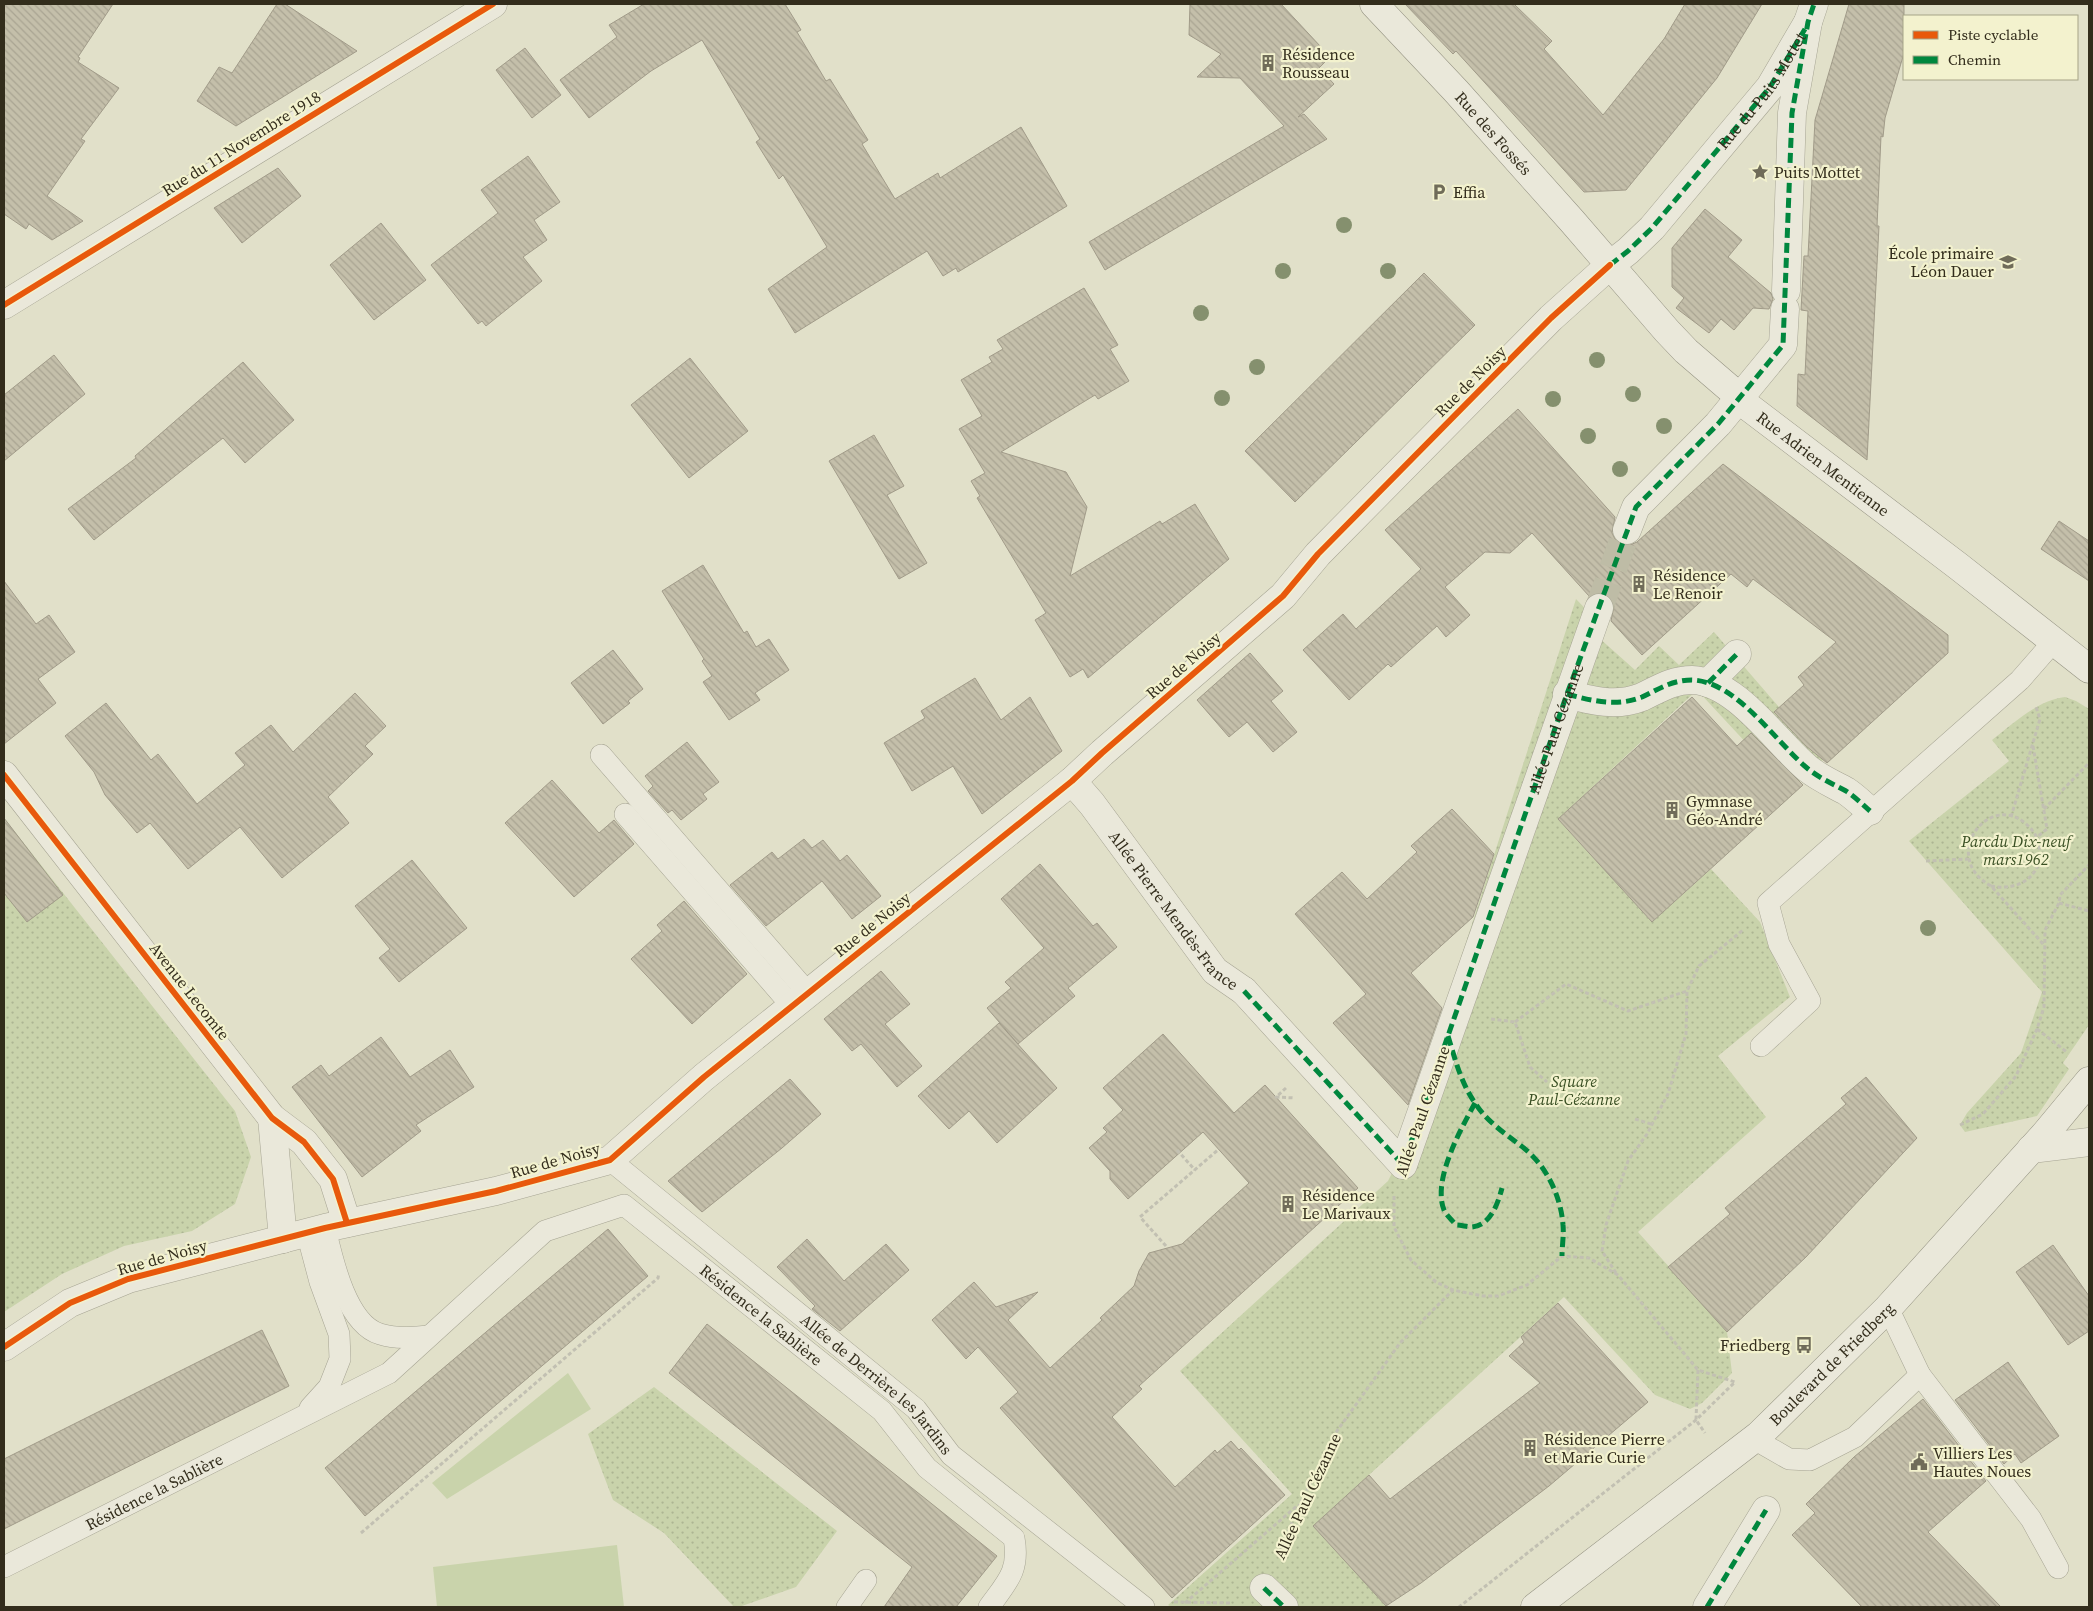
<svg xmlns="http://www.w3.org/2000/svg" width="2093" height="1611" font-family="'Source Serif 4',serif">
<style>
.green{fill:#c9d3ab}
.park{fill:url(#park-dots)}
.building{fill:url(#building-back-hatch);stroke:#a19b89}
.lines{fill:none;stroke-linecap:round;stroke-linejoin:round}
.pedestrian-tunnel{stroke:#bebca6;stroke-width:28;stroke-dasharray:28 14;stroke-linecap:butt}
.service-casing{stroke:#a6a493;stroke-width:22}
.pedestrian-casing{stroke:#a6a493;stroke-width:29}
.minor-casing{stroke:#a6a493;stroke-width:29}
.tertiary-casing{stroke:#a6a493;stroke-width:29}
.secondary-casing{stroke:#959383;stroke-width:29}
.path{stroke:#c2c0b2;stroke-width:3;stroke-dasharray:4 2.5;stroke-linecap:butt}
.service{stroke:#eae8da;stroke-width:21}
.pedestrian{stroke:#eae8da;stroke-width:28}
.minor{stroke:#eae8da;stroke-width:28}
.tertiary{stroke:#eae8da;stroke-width:28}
.secondary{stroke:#eae8da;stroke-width:28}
.quiet{stroke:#00873e;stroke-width:5;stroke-dasharray:10 5;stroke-linecap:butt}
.cycleway-casing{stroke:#f3f2ce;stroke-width:9}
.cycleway{stroke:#e8590c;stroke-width:6}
.tree{fill:#85906e}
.labels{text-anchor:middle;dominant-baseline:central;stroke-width:4.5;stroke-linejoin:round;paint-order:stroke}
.poi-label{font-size:16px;fill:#332d1c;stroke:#f3f2ce;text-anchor:start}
.street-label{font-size:16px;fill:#332d1c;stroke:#f3f2ce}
.park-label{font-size:16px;font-style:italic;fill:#394f23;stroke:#f3f2ce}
</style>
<defs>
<pattern id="park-dots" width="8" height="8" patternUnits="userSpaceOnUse" patternTransform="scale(1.25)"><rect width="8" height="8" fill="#c9d3ab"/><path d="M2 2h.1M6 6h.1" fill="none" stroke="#adb593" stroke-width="1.8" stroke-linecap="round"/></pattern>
<pattern id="building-back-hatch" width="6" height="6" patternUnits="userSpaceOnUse" patternTransform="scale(1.25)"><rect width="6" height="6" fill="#c4bfaa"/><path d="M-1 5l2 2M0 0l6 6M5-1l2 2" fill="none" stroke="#a9a492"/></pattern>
</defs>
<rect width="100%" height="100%" fill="#e1e0c9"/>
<!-- green -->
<g class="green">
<path d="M568,1373L591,1409L447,1499L432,1483Z"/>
<path d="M617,1545L624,1607H437L433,1567Z"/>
</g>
<!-- park -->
<g class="park">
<path d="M1576,599L1605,629L1598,637L1635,670L1659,646L1679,665L1714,632L1824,759L1790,790L1697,690L1558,819L1652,922L1711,869L1760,922L1790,997L1718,1056L1766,1117L1638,1232L1727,1332L1732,1373L1702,1403L1690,1409L1655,1395L1564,1297L1313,1526L1387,1607H1171L1168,1605L1292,1494L1180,1371L1388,1181L1404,1149L1405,1133Z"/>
<path d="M2065,697L2076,701L2089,709V1025L2063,1063L2069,1069L2037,1116L1965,1132L1960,1125L1967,1113L2021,1053L2042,992L1909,841L2009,761L1992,740C2014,723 2036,701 2065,697Z"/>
<path d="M4,818L235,1111L251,1157L235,1204L192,1231L124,1246L62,1274L4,1312Z"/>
<path d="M654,1387L837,1531L796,1587L739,1607H734L664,1533L613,1500L588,1434Z"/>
</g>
<!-- building -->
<g class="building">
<path d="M4,4H113L78,57L80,58L78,62L119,88L81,139L85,141L47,196L83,221L52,240L29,224L26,229L4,214Z"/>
<path d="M277,4H285L357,51L236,126L197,101L219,67L232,73Z"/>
<path d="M644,4H785L801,30L797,32L826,81L830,79L868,140L862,144L895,199L938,173L940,178L1021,127L1067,206L958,272L956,268L943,276L927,251L795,333L768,289L827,247L783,175L779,179L756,142L760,139L702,40L651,71L589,118L560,80L617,37L609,25Z"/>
<path d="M1190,4H1281L1321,47L1318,50L1327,60L1319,68L1334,84L1298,117L1304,114L1327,139L1105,270L1089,242L1284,126L1240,78L1197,77L1221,54L1189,35Z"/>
<path d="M1405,4H1514L1552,41L1544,49L1603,115L1664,39L1685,4H1762L1717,78L1626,190L1584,192L1456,51L1453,54Z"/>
<path d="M1849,4H1904V53L1885,118L1883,137L1881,136L1877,226H1879L1867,460L1797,406L1798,374L1805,375L1808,311L1801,310L1804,256H1808L1815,120Z"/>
<path d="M525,48L561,95L532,118L496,70Z"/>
<path d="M528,156L560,202L534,220L547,240L523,257L542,281L486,326L482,321L478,324L431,265L498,213L481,190Z"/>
<path d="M278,168L301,196L242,243L214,208Z"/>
<path d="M1705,209L1742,240L1728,257L1771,293L1773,299L1769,309L1753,308L1734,330L1721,319L1709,333L1676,308L1684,298L1672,287V248Z"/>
<path d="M381,223L426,280L374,320L330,265Z"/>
<path d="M1424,273L1475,325L1295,502L1245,451Z"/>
<path d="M1084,288L1118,345L1110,349L1129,381L1098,399L1095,395L1001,452L1066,472L1087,507L1070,576L1160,521L1162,524L1195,504L1229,559L1088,678L1083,669L1070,677L1035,620L1046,613L977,498L980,496L971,481L985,473L959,429L982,416L961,380L992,362L989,357L1003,349L997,340Z"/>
<path d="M54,355L85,394L4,461V395Z"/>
<path d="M690,358L748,431L689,478L631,405Z"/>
<path d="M243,362L294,420L245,463L223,438L94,540L68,509L136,458L135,456Z"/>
<path d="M1518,409L1615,517L1612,533L1615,539L1621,544L1630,545L1637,542L1723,464L1948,635V653L1827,763L1806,746L1774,712L1804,685L1798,677L1836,642L1753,579L1747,587L1731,574L1642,655L1611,621L1614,606L1610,598L1604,593H1597L1589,596L1532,533L1510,553L1485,552L1445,587L1470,615L1446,637L1437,626L1391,667L1388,664L1349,700L1303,650L1343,614L1356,629L1421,569L1385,530Z"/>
<path d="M874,435L904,486L887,495L927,563L899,579L829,461Z"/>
<path d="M2059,521L2089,541V581L2041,549Z"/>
<path d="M703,565L744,633L747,631L756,647L769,639L789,670L755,693L760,700L729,720L703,682L712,676L702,661L704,659L662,591Z"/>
<path d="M4,581L36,624L49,615L75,652L38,679L56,703L4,744Z"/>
<path d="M613,650L643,689L628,701L630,703L603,724L571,683Z"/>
<path d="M1250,653L1283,691L1271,701L1297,732L1273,752L1247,722L1229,737L1197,700Z"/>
<path d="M975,678L1001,720L1030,697L1062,751L982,814L953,766L912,791L884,743L925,718L921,711Z"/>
<path d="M355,693L386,726L365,746L373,754L328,797L349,823L282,878L240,827L188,869L150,823L137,833L105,795L94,772L65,736L106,703L151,760L158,754L197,804L245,765L235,753L271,725L293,752Z"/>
<path d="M1692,697L1737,746L1751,733L1803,785L1652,922L1558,819Z"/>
<path d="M687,742L719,782L703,794L707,799L681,820L672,810L668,813L648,791L653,786L645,776Z"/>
<path d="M552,780L599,833L614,820L634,844L574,897L505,823Z"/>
<path d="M1452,809L1494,854L1473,917L1411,973L1442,1008L1408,1105L1333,1023L1366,994L1295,914L1342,872L1367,899L1417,852L1411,846Z"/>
<path d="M4,818L63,895L27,922L4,893Z"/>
<path d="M804,839L812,848L823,840L840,861L847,855L881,896L852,919L822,881L766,926L730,885L772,852L778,859Z"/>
<path d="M412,860L467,928L399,982L379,958L390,949L355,906Z"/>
<path d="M1040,864L1093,926L1097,923L1117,947L1068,988L1075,996L1018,1044L987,1008L1011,988L1005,982L1044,948L1001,899Z"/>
<path d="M684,901L747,974L692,1024L631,959L662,931L657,925Z"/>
<path d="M881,971L910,1004L885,1024L922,1066L897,1087L861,1044L852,1051L824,1019Z"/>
<path d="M999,1023L1057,1088L997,1143L969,1111L949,1129L918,1096Z"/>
<path d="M1163,1034L1234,1113L1265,1085L1358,1188L1139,1386L1142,1389L1112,1417L1175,1487L1215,1450L1217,1453L1231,1441L1239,1450L1241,1448L1285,1495L1172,1598L1000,1408L1018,1392L978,1347L966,1359L932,1320L974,1282L996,1307L1038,1292L1008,1320L1050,1368L1102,1320L1100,1318L1134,1286L1139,1271L1149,1253L1182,1244L1249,1183L1203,1132L1128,1199L1110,1179V1171L1089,1148L1107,1132L1103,1128L1123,1110L1103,1088Z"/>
<path d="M381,1037L410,1077L450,1050L474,1087L416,1125L421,1131L362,1177L292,1087L321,1065L329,1076Z"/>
<path d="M1866,1077L1917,1138L1806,1257L1727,1332L1668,1267L1730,1214L1725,1208L1846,1104L1841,1098Z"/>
<path d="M790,1079L821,1114L782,1148L702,1212L668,1181Z"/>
<path d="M608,1229L648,1276L365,1516L325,1468Z"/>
<path d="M807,1239L844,1281L886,1244L909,1270L840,1331L812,1309L815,1306L777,1267Z"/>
<path d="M2053,1245L2089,1296V1331L2068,1345L2016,1272Z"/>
<path d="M1558,1303L1648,1402L1549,1486L1421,1583L1386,1606L1313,1526L1369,1475L1390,1499L1540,1383L1509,1356L1524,1342L1521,1337Z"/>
<path d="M707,1324L997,1556L956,1607H884L912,1567L669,1373Z"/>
<path d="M262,1330L289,1386L4,1529V1459Z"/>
<path d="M2008,1362L2059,1436L2021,1463L2015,1454L2004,1464L1955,1400Z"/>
<path d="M1923,1399L1986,1481L1928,1532L2001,1607H1862L1792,1535L1815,1513L1806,1504L1854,1457Z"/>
</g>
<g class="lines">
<!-- pedestrian-tunnel -->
<path class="pedestrian-tunnel" d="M1599,608L1627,530"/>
<!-- service casing -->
<g class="service-casing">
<g id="service">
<path d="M601,755L808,993"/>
<path d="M625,814L792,1006"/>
<path d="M1761,1046L1810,1001L1779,944L1768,903L2020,680L2054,641"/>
<path id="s1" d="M610,1160L916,1409L951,1455L1144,1607"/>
<path d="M325,1228C332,1258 346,1324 380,1334C396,1339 412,1338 429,1336"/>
<path d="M307,1233L320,1282L339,1334L340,1359L329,1387L310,1408"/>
<path d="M1920,1375L2031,1519L2058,1568"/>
<path d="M1754,1439L1789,1459L1810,1460L1855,1437L1920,1375L1888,1308"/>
<path id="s2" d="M4,1567L389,1373L545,1231L624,1205L882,1411L927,1468L1014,1538C1020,1571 1007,1582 989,1607"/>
<path d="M847,1607L866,1580"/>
</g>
</g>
<!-- pedestrian casing -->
<g class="pedestrian-casing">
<g id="pedestrian">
<path id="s3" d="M1610,265L1628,251L1652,228L1770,87L1808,22"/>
<path d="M1786,291L1792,113L1808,22L1814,4"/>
<path d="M1627,530L1636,507L1718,424L1783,345L1785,309"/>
<path d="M1708,683L1737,654"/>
<path d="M1567,694C1592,701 1617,707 1642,697C1659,689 1672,680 1692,680C1736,681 1776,742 1807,768C1819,778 1833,784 1846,791C1855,797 1862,804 1870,811"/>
<path d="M1244,991L1403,1165L1599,608"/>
<path d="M1264,1588L1284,1607"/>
<path d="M1707,1607L1766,1510"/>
</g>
</g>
<!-- minor casing -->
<g class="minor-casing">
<g id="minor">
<path d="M4,305L493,4"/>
<path d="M4,775L272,1118L304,1142L333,1179L347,1223"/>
<path id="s4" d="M1072,781L1092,804L1215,971L1244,991"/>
<path d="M272,1118L283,1239"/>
<path d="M4,1347L70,1303L128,1279L325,1228L496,1191L610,1160L704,1077L1072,781L1102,753L1283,596L1318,554L1551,318L1610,265"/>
</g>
</g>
<!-- tertiary casing -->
<g class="tertiary-casing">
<path id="tertiary" d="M2031,1149L2089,1142"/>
</g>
<!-- secondary casing -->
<g class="secondary-casing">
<g id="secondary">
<path id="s5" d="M1374,4L1456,91L1572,221L1667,331L1686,351L1736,394L1738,399L1958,566L2089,669"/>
<path id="s6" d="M1535,1607L1759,1435L1888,1308L2045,1134L2089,1081"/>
</g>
</g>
<!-- path -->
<g class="path">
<path d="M2033,746L2047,829L2037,837"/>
<path d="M2044,809L2089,763"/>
<path d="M2011,817L2040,719L2036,707"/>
<path d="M1926,861L1968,859"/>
<path d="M1991,886C2020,892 2047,874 2038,841C2036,834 2031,828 2025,823C1988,792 1939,857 1991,886L2044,945"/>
<path d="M2059,903L2089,911"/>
<path d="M1491,1019L1515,1022L1530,1067L1547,1082"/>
<path d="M1515,1022L1566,984L1628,1011L1687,991"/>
<path d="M2037,1029L2068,1053"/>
<path d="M1286,1088L1276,1097L1295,1098"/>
<path d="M1635,1119L1651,1124"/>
<path d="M1960,1125L1983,1114L2016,1076L2037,1029L2044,1007L2045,930L2059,903L2060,895L2089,865"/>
<path d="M1177,1150L1195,1170"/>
<path d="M1394,1196V1227L1411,1260L1436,1282L1453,1290L1483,1296H1498L1527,1285L1562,1256L1589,1258L1618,1275L1698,1370L1735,1382L1696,1420L1459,1607"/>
<path d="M1166,1246L1140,1217L1219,1149"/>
<path d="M1616,1273L1602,1251L1606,1225L1628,1161L1647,1134L1668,1094L1686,1034L1687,991L1699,966L1743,930"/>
<path d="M1698,1370L1696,1420L1705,1433"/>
<path d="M361,1533L658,1278L659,1273"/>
<path d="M1278,1556L1300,1504L1337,1431L1400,1343L1453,1290"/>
<path d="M1174,1602L1232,1603"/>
<path d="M1185,1603L1298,1505"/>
</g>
<!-- service -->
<use href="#service" class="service"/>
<!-- pedestrian -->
<use href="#pedestrian" class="pedestrian"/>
<!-- minor -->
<use href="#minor" class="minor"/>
<!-- tertiary -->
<use href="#tertiary" class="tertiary"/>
<!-- secondary -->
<use href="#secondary" class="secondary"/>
<!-- quiet -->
<g class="quiet">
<path d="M1610,265L1628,251L1652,228L1770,87L1805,29"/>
<path d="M1708,683L1737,654"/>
<path d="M1567,694C1592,701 1617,707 1642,697C1659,689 1672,680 1692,680C1736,681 1776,742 1807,768C1819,778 1833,784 1846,791C1855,797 1862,804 1870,811"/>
<path id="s7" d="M1244,991L1403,1165L1567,694L1636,507L1718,424L1783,345L1792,113L1808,22L1814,4"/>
<path d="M1448,1036C1455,1059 1461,1083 1475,1103C1488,1123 1506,1134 1525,1149C1547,1167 1561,1197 1563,1225C1564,1235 1562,1246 1562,1256"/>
<path d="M1475,1103C1461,1129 1432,1180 1444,1210C1446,1215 1452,1220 1456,1225C1461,1225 1467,1227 1472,1227C1491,1225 1498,1203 1502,1188"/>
<path d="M1264,1588L1284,1607"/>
<path d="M1707,1607L1766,1510"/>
</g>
<!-- cycleway casing -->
<g class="cycleway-casing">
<g id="cycleway">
<path d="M4,305L493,4"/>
<path d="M4,775L272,1118L304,1142L333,1179L347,1223"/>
<path d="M4,1347L70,1303L128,1279L325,1228L496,1191L610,1160L704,1077L1072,781L1102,753L1283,596L1318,554L1551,318L1610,265"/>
</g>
</g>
<!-- cycleway -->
<use href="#cycleway" class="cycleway"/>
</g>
<!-- trees -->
<g class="tree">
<circle cx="1344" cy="225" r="8"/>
<circle cx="1283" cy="271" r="8"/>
<circle cx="1388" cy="271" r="8"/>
<circle cx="1201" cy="313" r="8"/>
<circle cx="1597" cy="360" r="8"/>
<circle cx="1257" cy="367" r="8"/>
<circle cx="1633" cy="394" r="8"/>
<circle cx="1222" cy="398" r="8"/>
<circle cx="1553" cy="399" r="8"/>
<circle cx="1664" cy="426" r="8"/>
<circle cx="1588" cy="436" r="8"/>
<circle cx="1620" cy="469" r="8"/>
<circle cx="1928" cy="928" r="8"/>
</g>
<!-- icons -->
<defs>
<g id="building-bare" transform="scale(1.35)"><path d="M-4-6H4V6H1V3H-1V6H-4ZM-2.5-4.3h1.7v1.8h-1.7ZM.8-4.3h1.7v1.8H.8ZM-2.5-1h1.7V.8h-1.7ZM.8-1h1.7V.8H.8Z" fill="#706c59" stroke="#f3f2ce" stroke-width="2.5" paint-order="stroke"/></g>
<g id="sight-bare" transform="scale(1.35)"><path d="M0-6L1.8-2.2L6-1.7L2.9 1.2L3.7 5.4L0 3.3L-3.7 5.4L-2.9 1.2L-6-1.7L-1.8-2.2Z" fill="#706c59" stroke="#f3f2ce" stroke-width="2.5" paint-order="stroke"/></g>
<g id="parking-bare" transform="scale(1.35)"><path d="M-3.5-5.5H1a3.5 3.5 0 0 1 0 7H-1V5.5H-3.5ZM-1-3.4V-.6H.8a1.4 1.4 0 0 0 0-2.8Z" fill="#706c59" stroke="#f3f2ce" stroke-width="2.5" paint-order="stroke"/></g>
<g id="school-bare" transform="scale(1.35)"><path d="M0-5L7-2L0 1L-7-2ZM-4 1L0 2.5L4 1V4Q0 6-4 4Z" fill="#706c59" stroke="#f3f2ce" stroke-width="2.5" paint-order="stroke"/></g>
<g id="bus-bare" transform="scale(1.35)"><path d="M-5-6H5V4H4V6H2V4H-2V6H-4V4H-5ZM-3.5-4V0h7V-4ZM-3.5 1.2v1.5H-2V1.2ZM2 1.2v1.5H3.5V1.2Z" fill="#706c59" stroke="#f3f2ce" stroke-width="2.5" paint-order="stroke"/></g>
<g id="civic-bare" transform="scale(1.35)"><path d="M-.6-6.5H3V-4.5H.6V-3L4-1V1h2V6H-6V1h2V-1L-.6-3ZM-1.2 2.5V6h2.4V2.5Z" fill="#706c59" stroke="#f3f2ce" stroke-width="2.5" paint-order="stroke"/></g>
</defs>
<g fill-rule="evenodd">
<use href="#building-bare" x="1268" y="63"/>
<use href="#sight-bare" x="1760" y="172"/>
<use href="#parking-bare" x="1439" y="192"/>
<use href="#school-bare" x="2008" y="262"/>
<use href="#building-bare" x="1639" y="584"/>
<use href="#building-bare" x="1672" y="810"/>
<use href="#building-bare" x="1288" y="1204"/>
<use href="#bus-bare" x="1804" y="1345"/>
<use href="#building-bare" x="1530" y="1448"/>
<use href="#civic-bare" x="1919" y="1462"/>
</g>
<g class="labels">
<!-- poi labels -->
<g class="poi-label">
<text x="1282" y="54">Résidence<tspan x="1282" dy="18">Rousseau</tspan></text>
<text x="1774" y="172">Puits Mottet</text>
<text x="1453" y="192">Effia</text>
<text x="1994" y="253" text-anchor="end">École primaire<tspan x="1994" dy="18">Léon Dauer</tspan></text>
<text x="1653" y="575">Résidence<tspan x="1653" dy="18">Le Renoir</tspan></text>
<text x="1686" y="801">Gymnase<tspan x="1686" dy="18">Géo-André</tspan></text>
<text x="1302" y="1195">Résidence<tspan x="1302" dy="18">Le Marivaux</tspan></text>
<text x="1790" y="1345" text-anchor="end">Friedberg</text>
<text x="1544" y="1439">Résidence Pierre<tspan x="1544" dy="18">et Marie Curie</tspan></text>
<text x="1933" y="1453">Villiers Les<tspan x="1933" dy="18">Hautes Noues</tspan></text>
</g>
<!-- street labels -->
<g class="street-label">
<text stroke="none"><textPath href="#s3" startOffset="232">Rue du Puits Mottet</textPath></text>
<text stroke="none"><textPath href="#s5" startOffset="176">Rue des Fossés</textPath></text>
<text transform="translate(241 143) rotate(-32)">Rue du 11 Novembre 1918</text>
<text transform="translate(1470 381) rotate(-45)">Rue de Noisy</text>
<text stroke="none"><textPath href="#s5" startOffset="645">Rue Adrien Mentienne</textPath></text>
<text transform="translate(1183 665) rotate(-41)">Rue de Noisy</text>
<text stroke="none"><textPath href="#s7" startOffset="698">Allée Paul Cézanne</textPath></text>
<text stroke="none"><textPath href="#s4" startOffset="165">Allée Pierre Mendès-France</textPath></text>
<text transform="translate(872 924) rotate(-39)">Rue de Noisy</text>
<text transform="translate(190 991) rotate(52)">Avenue Lecomte</text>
<text transform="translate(1422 1111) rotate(-71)">Allée Paul Cézanne</text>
<text transform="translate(555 1160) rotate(-16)">Rue de Noisy</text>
<text transform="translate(162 1257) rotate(-16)">Rue de Noisy</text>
<text stroke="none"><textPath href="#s2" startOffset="901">Résidence la Sablière</textPath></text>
<text stroke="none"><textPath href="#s6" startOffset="384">Boulevard de Friedberg</textPath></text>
<text stroke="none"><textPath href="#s1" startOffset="349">Allée de Derrière les Jardins</textPath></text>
<text stroke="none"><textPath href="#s2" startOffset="168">Résidence la Sablière</textPath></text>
<text transform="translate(1307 1496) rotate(-65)">Allée Paul Cézanne</text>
</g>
<!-- park labels -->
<g class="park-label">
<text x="2016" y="841">Parcdu Dix-neuf<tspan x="2016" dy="18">mars1962</tspan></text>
<text x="1574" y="1081">Square<tspan x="1574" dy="18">Paul-Cézanne</tspan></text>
</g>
</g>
<!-- border -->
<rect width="2093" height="1611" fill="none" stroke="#332d1c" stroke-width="10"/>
<!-- legend -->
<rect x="1903" y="15" width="175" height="65" fill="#f3f2ce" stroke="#a6a387"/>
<rect x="1913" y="31" width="25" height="8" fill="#e8590c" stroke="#a6a387"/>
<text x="1948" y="40" font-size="15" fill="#332d1c">Piste cyclable</text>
<rect x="1913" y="56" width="25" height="8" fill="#00873e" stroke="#a6a387"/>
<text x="1948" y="65" font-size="15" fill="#332d1c">Chemin</text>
</svg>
